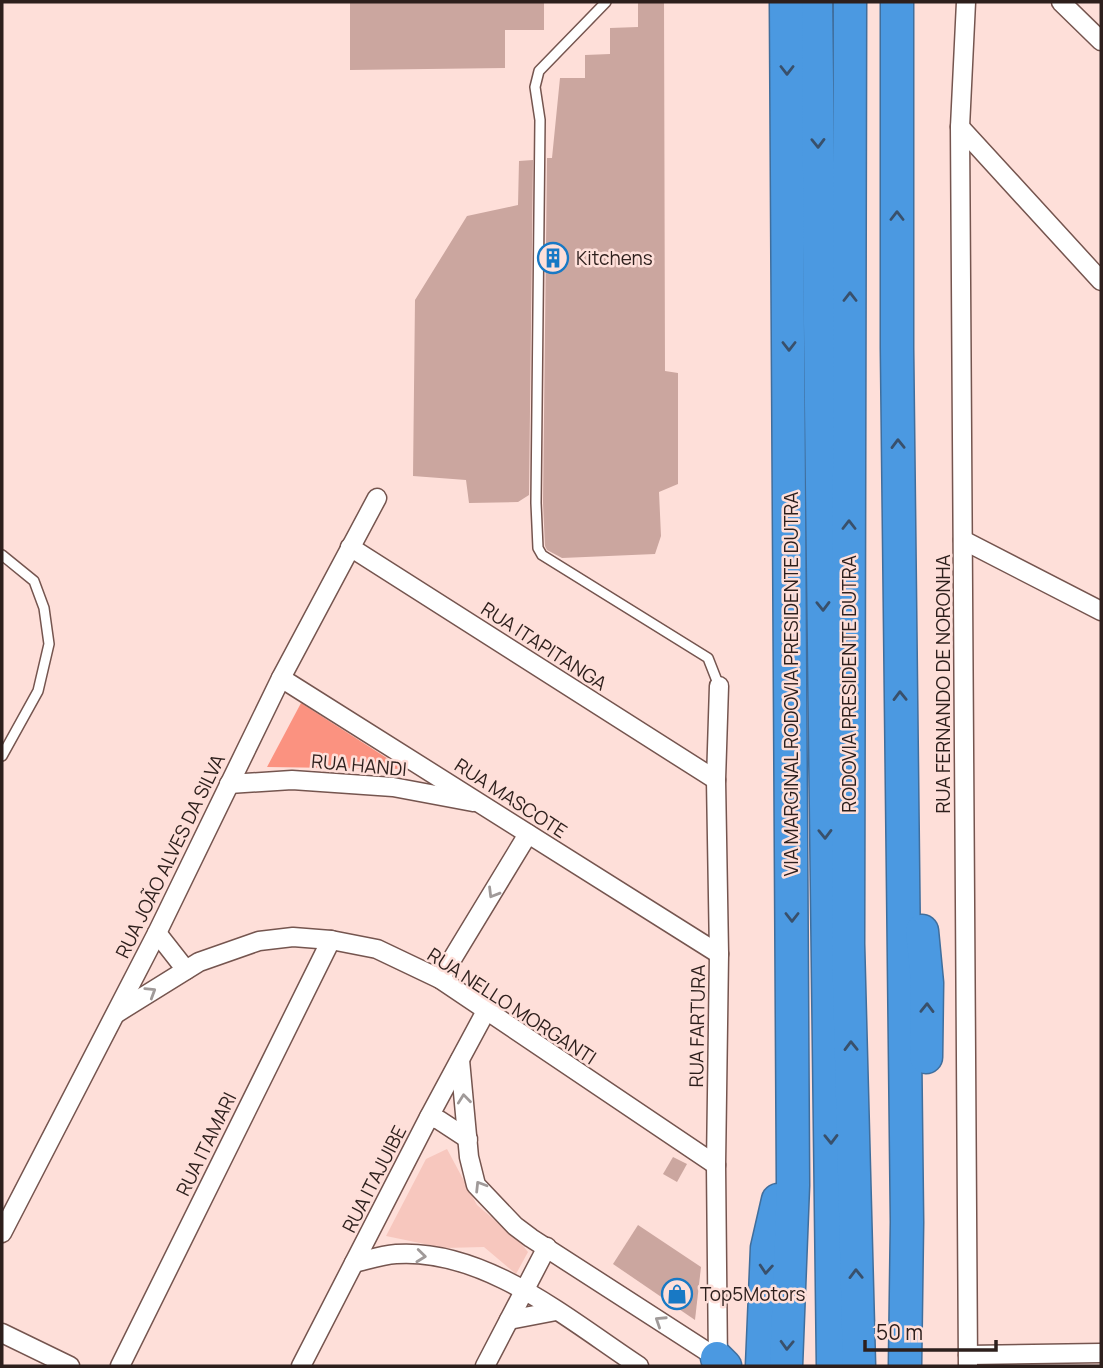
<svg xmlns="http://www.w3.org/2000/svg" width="1103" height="1368" font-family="Manrope,sans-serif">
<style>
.green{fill:#f7c7be}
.forest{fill:#fb9280}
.building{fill:#cba69f}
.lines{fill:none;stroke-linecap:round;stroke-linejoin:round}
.lane-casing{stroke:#75554f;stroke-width:12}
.street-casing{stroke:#75554f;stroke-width:21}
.highway-casing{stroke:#406e9c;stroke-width:35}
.lane{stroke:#fff;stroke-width:9}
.street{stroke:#fff;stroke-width:18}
.highway{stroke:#4b99e1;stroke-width:32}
.oneway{stroke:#39506b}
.oneway2{stroke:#a09a99}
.labels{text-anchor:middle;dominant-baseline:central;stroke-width:5;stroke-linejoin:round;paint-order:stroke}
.poi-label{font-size:19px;fill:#2d1f1c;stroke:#fedfd9;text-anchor:start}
.street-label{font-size:19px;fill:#2d1f1c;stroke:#fedfd9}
</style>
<rect width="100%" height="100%" fill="#fedfd9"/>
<!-- green -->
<path class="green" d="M447,1149L477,1205L519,1241L528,1252L516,1274L484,1247L444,1248L386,1236L426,1159Z"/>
<!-- forest -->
<path class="forest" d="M301,703L404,769L267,767Z"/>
<!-- building -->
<g class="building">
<path d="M350,2H544V30H505V68L350,70Z"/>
<path d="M638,2H664L665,371L678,373V484L659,492L661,536L655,554L562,558L547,550L545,546L543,503L547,158H552L560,78H585V55L610,54V28L638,27Z"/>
<path d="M533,160L529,495L518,502L469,503L466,480L413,476L415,300L467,216L518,205L519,161Z"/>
<path d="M673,1157L687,1164L677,1182L663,1174Z"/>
<path d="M638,1225L701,1267L695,1320L613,1264Z"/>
</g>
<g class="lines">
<!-- lane casing -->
<g class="lane-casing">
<g id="lane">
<path d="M606,2L539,71L535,87L540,120L536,503L538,548L542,555L708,658L719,686"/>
<path d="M2,555L34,581L44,608L49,644L38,691L2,756"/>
</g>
</g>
<!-- street casing -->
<g class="street-casing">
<g id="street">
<path d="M966,2L960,127L968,1366"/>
<path d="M1061,2L1101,41"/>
<path d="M960,127L1101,281"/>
<path d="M963,540L1101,611"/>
<path d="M350,547L716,780"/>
<path d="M281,678L719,954"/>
<path d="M229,784L292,780L393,787L473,802"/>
<path d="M157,933L186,970"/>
<path d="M440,979L528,834"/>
<path d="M117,1013L199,962L259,941L293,937L331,940L377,949L440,979L716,1165"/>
<path d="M460,1060L469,1157L476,1185L515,1226L531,1238L717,1358"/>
<path d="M429,1117L439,1120L468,1139"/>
<path d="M2,1233L157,933L281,678L377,498"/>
<path d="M354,1263C367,1260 382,1255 396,1254C485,1248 569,1320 639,1366"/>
<path d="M509,1320L556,1311"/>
<path d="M2,1333L70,1366"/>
<path d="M968,1355L1101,1353"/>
<path d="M718,1365L716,1165L719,954L716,780L719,686"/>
<path d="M120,1366L331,940"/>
<path d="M301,1366L429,1117L486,1011"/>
<path d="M485,1366L547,1247"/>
</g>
</g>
<!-- highway casing -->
<g class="highway-casing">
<g id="highway">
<path d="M816,2L833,1366"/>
<path d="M850,2L848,944L859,1366"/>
<path d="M897,2V348L907,1222L905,1366"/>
<path d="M922,931L927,983L926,1057"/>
<path d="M717,1358L725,1366"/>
<path d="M762,1366L767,1248L778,1200"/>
<path d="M786,1366L793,1185L786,2"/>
</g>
</g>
<!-- lane -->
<use href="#lane" class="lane"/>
<!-- street -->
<use href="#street" class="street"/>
<!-- highway -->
<use href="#highway" class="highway"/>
</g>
<!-- one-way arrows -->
<defs><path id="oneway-chevron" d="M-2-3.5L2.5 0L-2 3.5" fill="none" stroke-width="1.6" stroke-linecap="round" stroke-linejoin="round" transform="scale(1.75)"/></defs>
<g class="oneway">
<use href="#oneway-chevron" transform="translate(787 70) rotate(90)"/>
<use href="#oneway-chevron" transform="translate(818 143) rotate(89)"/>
<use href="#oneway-chevron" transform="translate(897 216) rotate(-90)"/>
<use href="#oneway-chevron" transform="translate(850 297) rotate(-90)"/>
<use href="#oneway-chevron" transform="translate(789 346) rotate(90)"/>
<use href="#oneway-chevron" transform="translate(898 444) rotate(-91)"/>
<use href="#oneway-chevron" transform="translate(849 525) rotate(-90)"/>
<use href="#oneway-chevron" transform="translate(823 606) rotate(89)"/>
<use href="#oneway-chevron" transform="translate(900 696) rotate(-91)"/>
<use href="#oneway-chevron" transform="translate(825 834) rotate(89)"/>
<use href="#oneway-chevron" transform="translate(792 917) rotate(90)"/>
<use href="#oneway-chevron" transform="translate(927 1008) rotate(-89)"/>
<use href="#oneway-chevron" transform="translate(851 1046) rotate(-91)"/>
<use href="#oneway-chevron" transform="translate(831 1139) rotate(89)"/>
<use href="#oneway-chevron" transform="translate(766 1269) rotate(94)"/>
<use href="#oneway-chevron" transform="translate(856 1274) rotate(-91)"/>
<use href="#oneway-chevron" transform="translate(787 1345) rotate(92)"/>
</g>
<g class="oneway2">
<use href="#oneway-chevron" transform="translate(493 893) rotate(121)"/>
<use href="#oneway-chevron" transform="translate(151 992) rotate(-32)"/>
<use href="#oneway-chevron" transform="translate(464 1099) rotate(-96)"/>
<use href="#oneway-chevron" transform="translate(480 1186) rotate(-122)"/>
<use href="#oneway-chevron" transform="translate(421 1256) rotate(6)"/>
<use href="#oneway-chevron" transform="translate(660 1321) rotate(-147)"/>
</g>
<!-- icons -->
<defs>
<g id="building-ring" transform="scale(1.575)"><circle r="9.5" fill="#fedfd9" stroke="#1879c5" stroke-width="1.5"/><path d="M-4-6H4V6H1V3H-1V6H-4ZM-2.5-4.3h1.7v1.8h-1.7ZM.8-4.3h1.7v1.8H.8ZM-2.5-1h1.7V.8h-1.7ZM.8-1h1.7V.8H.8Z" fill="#1879c5"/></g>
<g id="shop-ring" transform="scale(1.575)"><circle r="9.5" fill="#fedfd9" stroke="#1879c5" stroke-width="1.5"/><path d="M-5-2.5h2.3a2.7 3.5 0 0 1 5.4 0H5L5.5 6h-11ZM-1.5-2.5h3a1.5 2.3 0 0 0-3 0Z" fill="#1879c5"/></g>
</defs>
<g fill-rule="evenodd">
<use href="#building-ring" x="553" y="258"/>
<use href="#shop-ring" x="677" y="1294"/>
</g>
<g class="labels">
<!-- poi labels -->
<g class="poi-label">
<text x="576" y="258">Kitchens</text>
<text x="700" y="1294">Top5Motors</text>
</g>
<!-- street labels -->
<g class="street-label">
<text transform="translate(544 646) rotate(33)">RUA ITAPITANGA</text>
<text transform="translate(791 684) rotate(-90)">VIA MARGINAL RODOVIA PRESIDENTE DUTRA</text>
<text transform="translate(849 684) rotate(-90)">RODOVIA PRESIDENTE DUTRA</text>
<text transform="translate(943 684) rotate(-90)">RUA FERNANDO DE NORONHA</text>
<text transform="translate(359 765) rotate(5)">RUA HANDI</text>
<text transform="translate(511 798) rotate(33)">RUA MASCOTE</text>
<text transform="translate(170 856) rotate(-64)">RUA JOÃO ALVES DA SILVA</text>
<text transform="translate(512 1006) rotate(33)">RUA NELLO MORGANTI</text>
<text transform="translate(697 1026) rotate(-89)">RUA FARTURA</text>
<text transform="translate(206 1144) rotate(-64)">RUA ITAMARI</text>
<text transform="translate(374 1179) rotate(-63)">RUA ITAJUIBE</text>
</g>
</g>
<!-- border -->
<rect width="1103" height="1368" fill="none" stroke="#2d1f1c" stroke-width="7"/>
<!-- scale -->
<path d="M865 1340v10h131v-10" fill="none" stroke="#2d1f1c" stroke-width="3.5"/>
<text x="876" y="1340" font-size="21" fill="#2d1f1c" stroke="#fedfd9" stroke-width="5" paint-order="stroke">50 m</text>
</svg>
